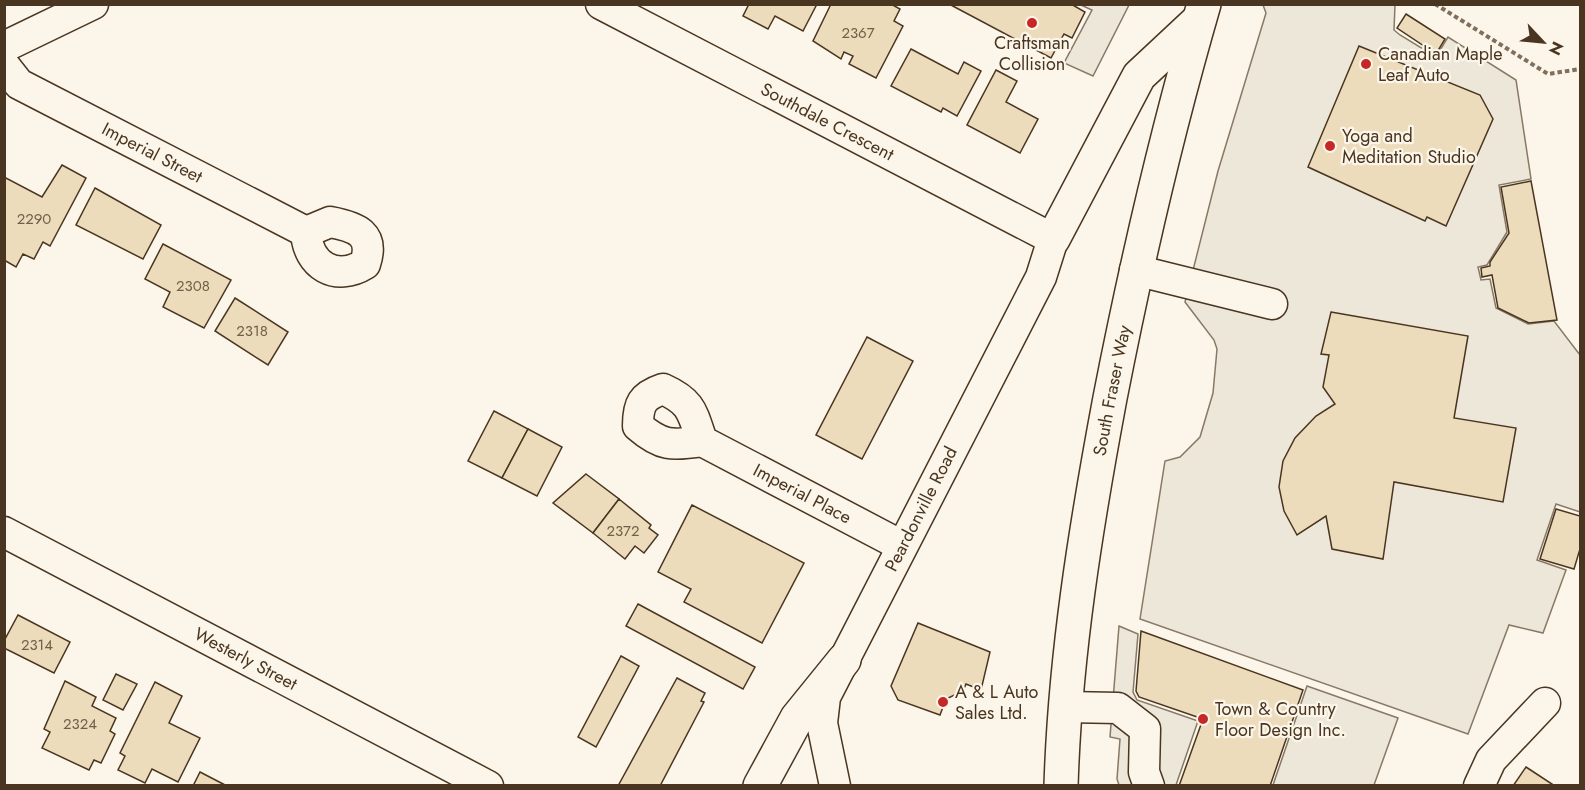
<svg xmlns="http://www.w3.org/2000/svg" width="1585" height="790" font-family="Jost,sans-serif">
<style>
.parking{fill:#ede7d9;stroke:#887966;stroke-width:1.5}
.building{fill:#ecdcbc;stroke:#4a3520;stroke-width:1.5}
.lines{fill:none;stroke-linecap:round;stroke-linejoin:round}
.minor-casing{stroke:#4a3520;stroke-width:33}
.major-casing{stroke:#4a3520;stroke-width:36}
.path{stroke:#7f6f5c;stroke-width:4;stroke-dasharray:4.5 3;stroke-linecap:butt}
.minor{stroke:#fbf6e9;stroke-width:30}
.major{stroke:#fbf6e9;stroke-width:33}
.poi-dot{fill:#c62828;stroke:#fbf6e9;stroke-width:2}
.labels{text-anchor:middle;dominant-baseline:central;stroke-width:4.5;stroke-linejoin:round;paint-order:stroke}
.number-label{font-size:15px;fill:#725f47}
.poi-label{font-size:18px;fill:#4a3520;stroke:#fbf6e9;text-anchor:start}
.street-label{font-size:18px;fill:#4a3520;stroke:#fbf6e9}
</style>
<rect width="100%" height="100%" fill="#fbf6e9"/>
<!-- parking -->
<g class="parking">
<path d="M1081,5H1129L1093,76L1064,63L1092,10Z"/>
<path d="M1263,5H1395L1394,30L1400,35L1436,57L1448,37L1516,80L1531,179L1499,185L1507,232L1487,265L1478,267L1481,280L1490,279L1496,308L1528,324L1554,321L1580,355V512L1556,504L1537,560L1566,570L1543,633L1509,625L1468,734L1140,619L1165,461L1180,457L1200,437L1213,393L1217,349L1214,340L1185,302L1218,171L1266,13Z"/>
<path d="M1119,626L1138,634L1133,692L1137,700L1198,721L1176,785H1119L1117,779L1120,739L1110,737Z"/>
<path d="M1307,686L1398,718L1374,785H1273Z"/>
</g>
<!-- building -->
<g class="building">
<path d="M749,4H817L803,31L775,16L768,29L743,16Z"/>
<path d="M831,4H891L900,9L894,21L903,26L876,78L849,64L853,56L844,52L841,59L813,41Z"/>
<path d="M949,4H1071L1085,12L1072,38L1064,34L1051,58Z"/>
<path d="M1406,14L1445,39L1436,54L1397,28Z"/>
<path d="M1359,46L1480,95L1493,119L1446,226L1427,217L1425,221L1308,167Z"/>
<path d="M911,49L958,74L964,62L981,71L957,116L943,108L941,112L891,86Z"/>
<path d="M996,70L1017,81L1006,102L1038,119L1020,153L967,125Z"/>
<path d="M62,165L86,178L50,246L43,242L34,259L23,254L16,267L4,260V182L6,178L42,197Z"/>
<path d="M1531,181L1557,320L1529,323L1498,308L1492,275L1482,277L1481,268L1490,266V262L1509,233L1501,187Z"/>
<path d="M95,188L161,225L143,259L76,225Z"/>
<path d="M163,244L231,280L204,328L163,307L170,292L145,279Z"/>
<path d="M235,298L288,332L268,365L215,331Z"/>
<path d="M1331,312L1468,336L1454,418L1516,428L1503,502L1394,482L1383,559L1332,549L1326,516L1297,535L1284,511L1279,487L1283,461L1295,438L1316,416L1335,404L1323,387L1329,355L1321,354Z"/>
<path d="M867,337L913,361L862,459L816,435Z"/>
<path d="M494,411L528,429L502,478L468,461Z"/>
<path d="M528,429L562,447L537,496L502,478Z"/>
<path d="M586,474L619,499L593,533L553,503Z"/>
<path d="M619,499L651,525L649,528L658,535L644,553L635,546L625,559L593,533Z"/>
<path d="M692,505L804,563L762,643L684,602L691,589L658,572Z"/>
<path d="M1556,509L1580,516V549L1574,569L1540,559Z"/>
<path d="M638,604L755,667L743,689L626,626Z"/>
<path d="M18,615L70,642L54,673L4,648V641Z"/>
<path d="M918,623L990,652L981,690L966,684L963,691L946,699L940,715L898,700L891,686Z"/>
<path d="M1141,631L1303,690L1270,786H1179L1203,719L1139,697L1136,691Z"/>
<path d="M621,656L639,666L596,747L578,737Z"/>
<path d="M116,674L137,684L123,710L103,700Z"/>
<path d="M677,678L705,693L701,701L704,702L660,786H618Z"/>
<path d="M65,681L96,697L92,706L116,718L110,731L115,734L101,763L94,760L89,770L42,748L50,732L44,729Z"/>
<path d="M155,682L182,696L169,723L200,738L178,782L152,769L145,783L118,770L125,756L120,753Z"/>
<path d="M1526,767L1555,786H1513Z"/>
<path d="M200,772L227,786H193Z"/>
</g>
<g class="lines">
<!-- minor casing -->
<g class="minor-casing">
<g id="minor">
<path id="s1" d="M601,4L1053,239L1041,277L825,697L822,723L835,786"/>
<path d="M4,47L93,4"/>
<path id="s2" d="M4,65L19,84L306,232"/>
<path d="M330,222C357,227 375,234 365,264C336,282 308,266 306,232Z"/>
<path d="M1135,270L1272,304"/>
<path id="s3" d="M702,441C692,412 692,402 663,389C642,396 638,404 638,426C661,446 672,446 702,441L902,546"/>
<path id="s4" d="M4,532L488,786"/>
<path d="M1066,707L1118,708L1145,729L1144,772L1149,786"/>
<path d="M1479,786L1491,760L1545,703"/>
</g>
</g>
<!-- major casing -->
<g class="major-casing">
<g id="major">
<path d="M1053,239L1139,76L1199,20"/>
<path d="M760,786L797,718L844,660"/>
<path id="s5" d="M1061,786C1065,655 1086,526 1110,398C1136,265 1166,135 1204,4"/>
</g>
</g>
<!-- path -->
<path class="path" d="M1435,4L1548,74L1580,69"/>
<!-- minor -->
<use href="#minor" class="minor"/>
<!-- major -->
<use href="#major" class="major"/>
</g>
<!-- markers -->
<g class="poi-dot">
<circle cx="1032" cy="23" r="6"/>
<circle cx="1366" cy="64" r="6"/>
<circle cx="1330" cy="146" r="6"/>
<circle cx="943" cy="702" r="6"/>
<circle cx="1203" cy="719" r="6"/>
</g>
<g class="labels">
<!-- number labels -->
<g class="number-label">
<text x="858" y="33">2367</text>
<text x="34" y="219">2290</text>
<text x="193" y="286">2308</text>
<text x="252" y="331">2318</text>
<text x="623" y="531">2372</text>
<text x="37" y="645">2314</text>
<text x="80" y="724">2324</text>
</g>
<!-- poi labels -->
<g class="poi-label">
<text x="1032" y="43" text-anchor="middle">Craftsman<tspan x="1032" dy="21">Collision</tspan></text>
<text x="1378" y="54">Canadian Maple<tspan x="1378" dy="21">Leaf Auto</tspan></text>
<text x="1342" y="136">Yoga and<tspan x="1342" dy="21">Meditation Studio</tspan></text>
<text x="955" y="692">A &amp; L Auto<tspan x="955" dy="21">Sales Ltd.</tspan></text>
<text x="1215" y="709">Town &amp; Country<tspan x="1215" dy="21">Floor Design Inc.</tspan></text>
</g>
<!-- street labels -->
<g class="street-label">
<text stroke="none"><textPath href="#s1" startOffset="255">Southdale Crescent</textPath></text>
<text stroke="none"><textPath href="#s2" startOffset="174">Imperial Street</textPath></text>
<text stroke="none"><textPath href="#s5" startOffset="399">South Fraser Way</textPath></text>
<text stroke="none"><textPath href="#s3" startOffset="300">Imperial Place</textPath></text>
<text transform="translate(921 509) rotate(-63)">Peardonville Road</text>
<text stroke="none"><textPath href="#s4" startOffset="273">Westerly Street</textPath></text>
</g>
</g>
<!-- border -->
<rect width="1585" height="790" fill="none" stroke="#4a3520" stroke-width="12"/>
<!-- north arrow -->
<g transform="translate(1543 42) rotate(116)" stroke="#fbf6e9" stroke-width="4.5" paint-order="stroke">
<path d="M0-4.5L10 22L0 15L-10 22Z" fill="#4a3520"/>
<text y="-9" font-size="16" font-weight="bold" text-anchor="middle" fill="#4a3520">N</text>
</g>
</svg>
